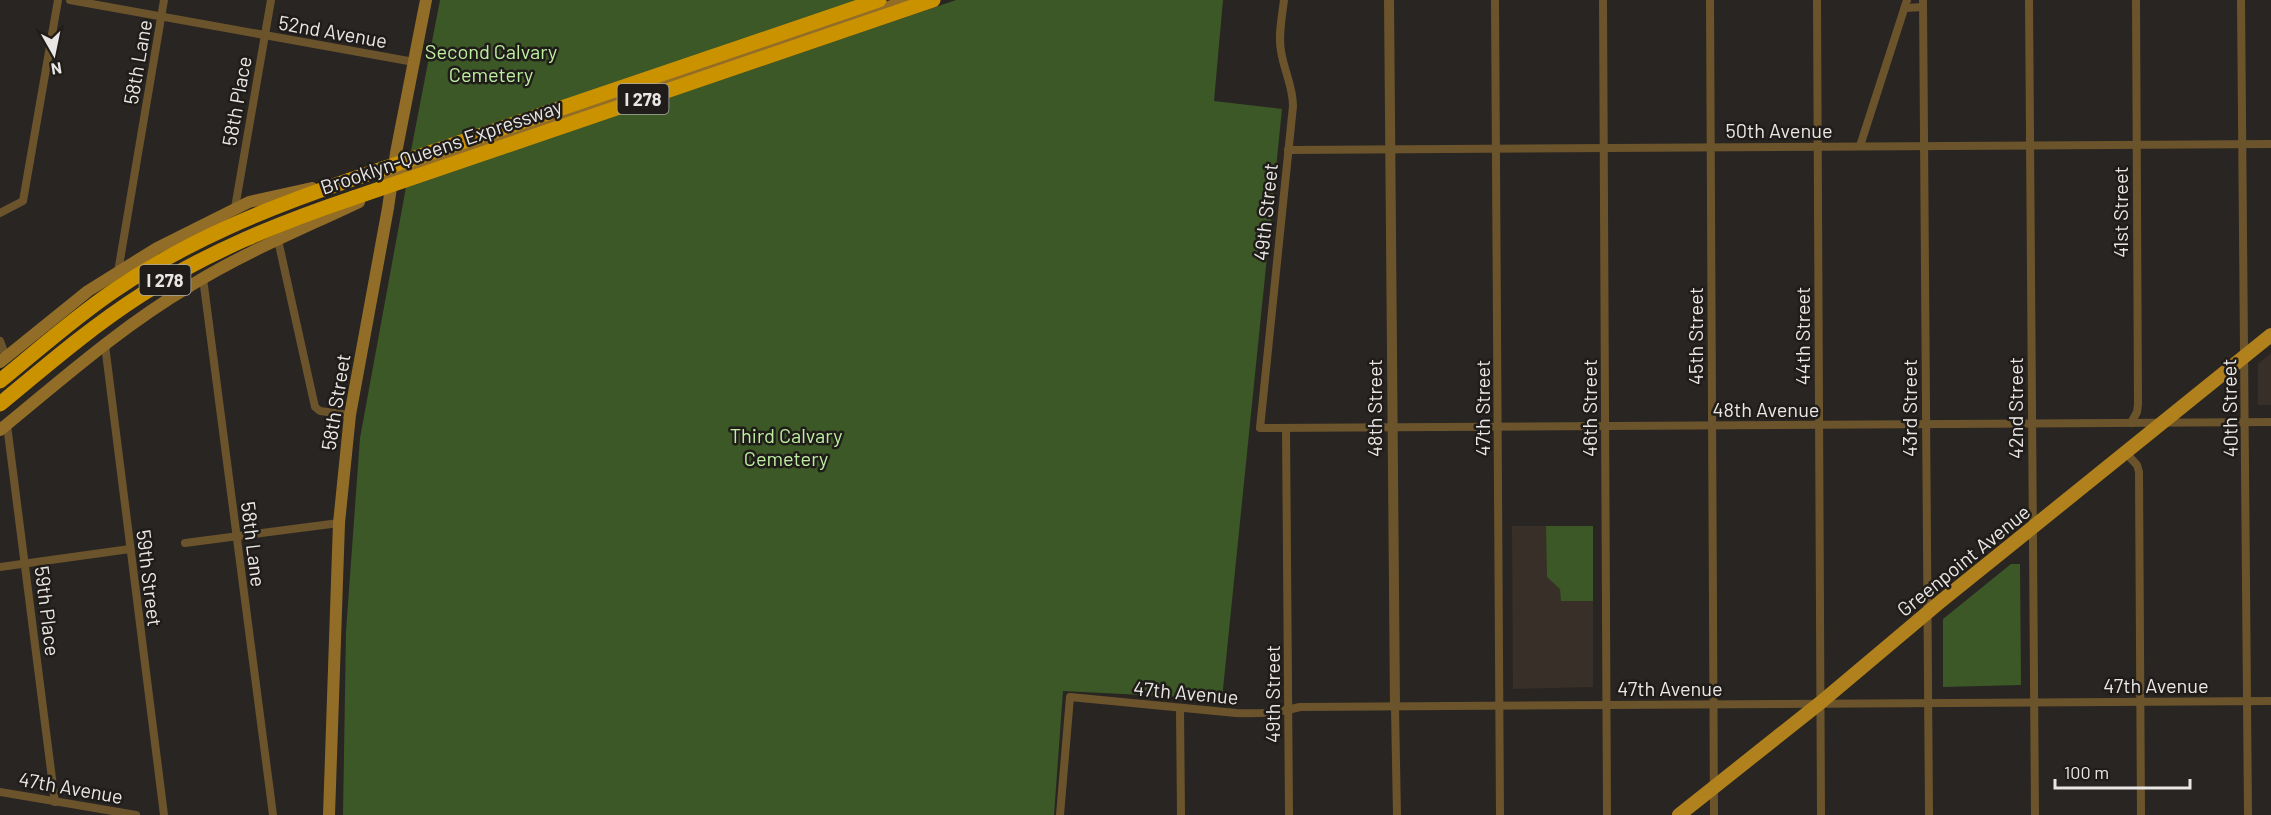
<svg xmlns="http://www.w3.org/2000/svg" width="2271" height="815" font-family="Barlow,sans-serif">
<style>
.built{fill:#372f28}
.green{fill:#3c5827}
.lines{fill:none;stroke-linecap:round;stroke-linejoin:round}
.minor{stroke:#6b542c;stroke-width:8}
.tertiary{stroke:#6b542c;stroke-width:10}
.secondary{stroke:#926d27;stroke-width:12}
.primary{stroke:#b0811c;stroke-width:14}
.motorway{stroke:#cb9200;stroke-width:15}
.motorway-bridge{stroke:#cb9200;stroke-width:15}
.labels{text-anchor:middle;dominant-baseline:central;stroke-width:5;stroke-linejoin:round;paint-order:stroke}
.shield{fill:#1f1c19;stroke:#acaaa8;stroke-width:1.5}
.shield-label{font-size:18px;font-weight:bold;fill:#e9e7e5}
.street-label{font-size:20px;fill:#e9e7e5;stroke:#1f1c19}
.park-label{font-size:20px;fill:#beeea0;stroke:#1f1c19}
</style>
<rect width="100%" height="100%" fill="#292522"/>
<!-- built -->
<g class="built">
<path d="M2271,353V405H2258V364Z"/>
<path d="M1512,526H1593V687L1513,689Z"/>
</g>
<!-- green -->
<g class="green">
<path d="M440,0H865L410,156Z"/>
<path d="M956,0H1223L1214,101L1282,109L1222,699L1063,691L1054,815H343L346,631L360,438L406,187Z"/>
<path d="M1546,526H1593V601H1561L1560,589L1547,577Z"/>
<path d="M2011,564H2020L2021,685L1943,687V619Z"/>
</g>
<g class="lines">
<!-- minor -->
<g class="minor">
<path d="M70,0L414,62"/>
<path d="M1284,0C1282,17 1278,35 1281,51C1284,71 1293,86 1293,106L1260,428L2271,422"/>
<path d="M1495,0L1500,815"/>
<path d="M1603,0L1607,815"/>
<path d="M1710,0L1714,815"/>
<path d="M1817,0L1821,815"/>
<path d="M1923,0L1929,815"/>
<path d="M2029,0L2035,815"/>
<path d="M2241,0L2248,815"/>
<path d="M1905,8L1923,7"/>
<path d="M1860,146L1907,0"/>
<path d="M1288,150L2271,144"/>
<path d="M235,208L271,0"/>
<path d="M0,213L23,201L58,0"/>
<path d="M278,240L315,407L320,411L350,415"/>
<path d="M118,272L164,0"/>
<path d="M203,278L273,815"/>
<path d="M0,341L6,357"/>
<path d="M105,345L164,815"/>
<path d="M2131,423L2137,412L2138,404L2136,0"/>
<path d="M7,425L55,802"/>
<path d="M1286,428L1289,815"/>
<path d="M2126,453L2137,465L2139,472L2141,815"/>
<path d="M185,543L339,523"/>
<path d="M0,567L130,549"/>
<path d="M1395,707L1397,815"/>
<path d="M1180,708L1181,815"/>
<path d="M0,792L136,815"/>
<path d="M1060,815L1070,697L1236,713C1260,714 1276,713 1300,707L2271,701"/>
</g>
<!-- tertiary -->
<path class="tertiary" d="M1389,0L1395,707"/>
<!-- secondary -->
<g class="secondary">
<path d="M383,186L393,176L909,0"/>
<path d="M0,362L88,291L157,248L249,202L312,188"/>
<path d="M0,430C61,380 122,326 190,286C243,253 302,229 359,202"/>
<path d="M329,815L339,523L350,415L388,208L396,153L426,0"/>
</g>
<!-- primary -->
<path class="primary" d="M1679,815L1820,703L1940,602L2271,335"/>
<!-- motorway -->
<g class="motorway">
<path d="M0,381C38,350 75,317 115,290C187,241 265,209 347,181"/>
<path d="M0,404C46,366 91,327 141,295C207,252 279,223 353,198"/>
</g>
<!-- motorway-bridge -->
<g class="motorway-bridge">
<path d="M347,181L879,0"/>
<path d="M353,198L933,0"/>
</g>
</g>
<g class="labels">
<!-- shield labels -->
<g class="shield">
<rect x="617.5" y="84" width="51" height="30" rx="4.5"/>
<rect x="139.5" y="265" width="51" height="30" rx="4.5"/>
</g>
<g class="shield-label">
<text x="643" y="99">I 278</text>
<text x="165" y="280">I 278</text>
</g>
<!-- street labels -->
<g class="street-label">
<text transform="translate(333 31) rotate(10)">52nd Avenue</text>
<text transform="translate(137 62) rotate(-80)">58th Lane</text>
<text transform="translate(236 101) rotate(-80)">58th Place</text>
<text x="1779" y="130">50th Avenue</text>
<text transform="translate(441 146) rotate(-19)">Brooklyn-Queens Expressway</text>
<text transform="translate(1265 212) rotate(-84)">49th Street</text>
<text transform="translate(2120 212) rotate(-90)">41st Street</text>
<text transform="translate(1695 336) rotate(-90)">45th Street</text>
<text transform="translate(1802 336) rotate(-90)">44th Street</text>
<text transform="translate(335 402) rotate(-81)">58th Street</text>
<text transform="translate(1374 408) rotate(-90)">48th Street</text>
<text transform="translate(1482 408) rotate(-90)">47th Street</text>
<text transform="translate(1589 408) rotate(-90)">46th Street</text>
<text transform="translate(1909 408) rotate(-90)">43rd Street</text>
<text transform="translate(2015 408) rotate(-90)">42nd Street</text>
<text transform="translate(2229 408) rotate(-91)">40th Street</text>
<text x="1766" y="409">48th Avenue</text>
<text transform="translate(254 544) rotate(83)">58th Lane</text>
<text transform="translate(1963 560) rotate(-39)">Greenpoint Avenue</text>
<text transform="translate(150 578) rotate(83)">59th Street</text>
<text transform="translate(48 611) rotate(83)">59th Place</text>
<text x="2156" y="685">47th Avenue</text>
<text x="1670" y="688">47th Avenue</text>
<text transform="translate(1186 692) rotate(5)">47th Avenue</text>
<text transform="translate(1272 694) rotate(-90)">49th Street</text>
<text transform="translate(71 787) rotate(10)">47th Avenue</text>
</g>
<!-- park labels -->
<g class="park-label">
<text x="491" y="51">Second Calvary<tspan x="491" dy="23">Cemetery</tspan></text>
<text x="786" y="435">Third Calvary<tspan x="786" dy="23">Cemetery</tspan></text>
</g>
</g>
<!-- north arrow -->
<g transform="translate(54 54) rotate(171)" stroke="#1f1c19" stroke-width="4.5" paint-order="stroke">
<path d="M0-4.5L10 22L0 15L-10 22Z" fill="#e9e7e5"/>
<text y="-9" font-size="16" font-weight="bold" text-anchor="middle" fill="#e9e7e5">N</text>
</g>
<!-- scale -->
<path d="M2055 779v9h135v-9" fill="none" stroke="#e9e7e5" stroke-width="3"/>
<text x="2064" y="779" font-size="18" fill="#e9e7e5" stroke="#1f1c19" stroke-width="4.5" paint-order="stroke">100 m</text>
</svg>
